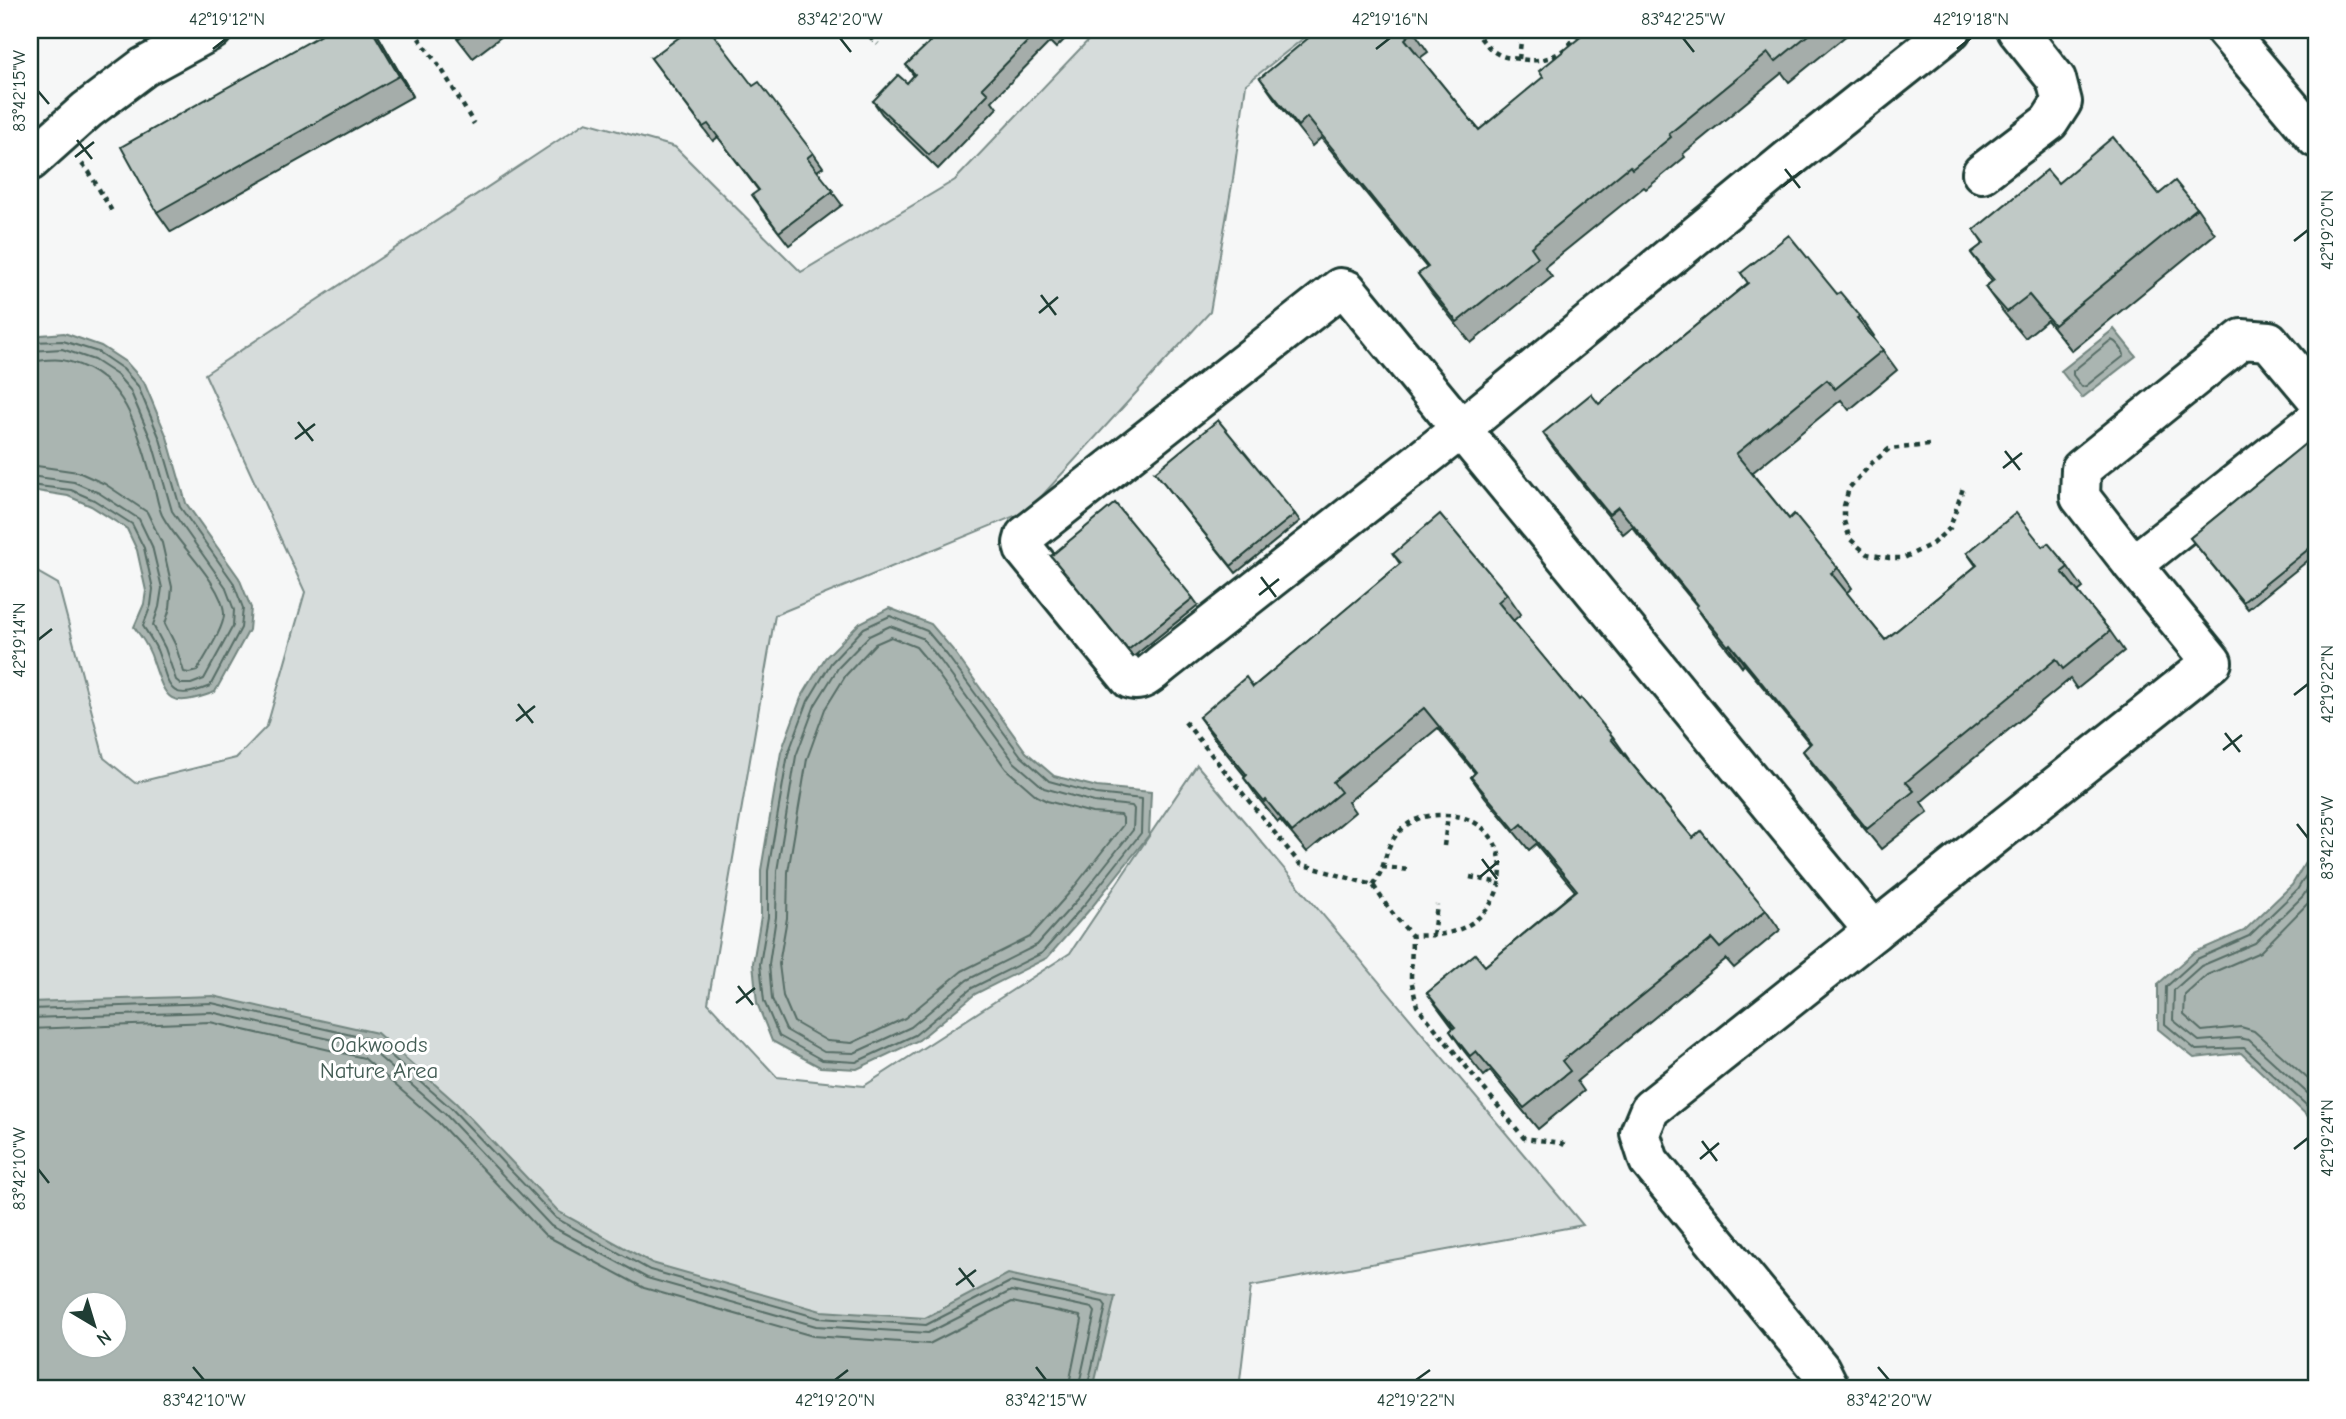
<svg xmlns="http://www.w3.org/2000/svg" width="2346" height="1419" font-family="'Comic Neue',sans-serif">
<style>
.green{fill:#d6dcdb;stroke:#7a8c88;stroke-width:2;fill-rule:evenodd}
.water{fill:#aab5b1;stroke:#72857f;stroke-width:2;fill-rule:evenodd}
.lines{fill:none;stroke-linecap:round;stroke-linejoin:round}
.shore{stroke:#576d66;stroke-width:2}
.minor-casing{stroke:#1f3d34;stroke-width:44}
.major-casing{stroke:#1f3d34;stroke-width:44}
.path{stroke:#1f3d34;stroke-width:4.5;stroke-dasharray:5 5;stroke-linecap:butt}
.minor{stroke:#fff;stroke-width:38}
.major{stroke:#fff;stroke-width:38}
.wall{fill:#a5adaa;stroke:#1f3d34;stroke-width:2}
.shaded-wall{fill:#868d8b;stroke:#1f3d34;stroke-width:2}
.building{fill:#c0c9c6;stroke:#1f3d34;stroke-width:2}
.ticks{fill:none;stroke:#1f3d34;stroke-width:2.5}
.labels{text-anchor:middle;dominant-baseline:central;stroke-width:6;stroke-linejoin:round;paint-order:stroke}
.park-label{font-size:23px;fill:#445d55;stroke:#fff}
.neatline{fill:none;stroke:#1f3d34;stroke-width:2.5}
.ticks-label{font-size:18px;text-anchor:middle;fill:#1f3d34}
</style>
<rect width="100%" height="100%" fill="#f6f7f7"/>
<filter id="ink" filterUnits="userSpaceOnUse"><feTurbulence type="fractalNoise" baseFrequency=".0143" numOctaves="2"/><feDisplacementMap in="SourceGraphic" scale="14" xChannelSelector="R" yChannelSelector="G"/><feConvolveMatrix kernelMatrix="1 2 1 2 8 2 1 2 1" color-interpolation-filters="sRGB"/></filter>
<g filter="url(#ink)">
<!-- green -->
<path class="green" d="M1098,30H1314L1246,84L1233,179L1210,312L1029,510L775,615L708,1003L777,1077L864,1086L1070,953L1197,765L1583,1225L1251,1286L1239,1389H30V568L58,584L104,758L135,783L236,758L267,726L305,592L205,374L586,122L675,147L801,272L955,180ZM74,1304H116V1346H74Z"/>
<!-- water -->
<g class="water">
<path d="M2114,329L2136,356L2082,398L2061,371Z"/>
<path d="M64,333L101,346L127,363L144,382L167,437L186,503L239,578L251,608L249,630L215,692C166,710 166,699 151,655C147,645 141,636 134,627L144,604L146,591L137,550L127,529L91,506L68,496L30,490V336Z"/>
<path d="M889,608L931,624L953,650L1026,752L1054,776L1097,787L1151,792L1149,835L1091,908L1047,958L975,994L919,1040L857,1069L820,1067L772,1041L757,1003L753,963L761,916V870L781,752L801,698L825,658L860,623Z"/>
<path d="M2316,844V1124L2241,1053L2194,1058L2158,1029V984L2193,953L2244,931L2292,885Z"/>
<path d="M213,996L377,1033L456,1103L559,1212L652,1263L821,1311L925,1318L1008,1274L1115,1297L1093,1389H30V1002ZM74,1304H116V1346H74Z"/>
</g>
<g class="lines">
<!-- shore -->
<g class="shore">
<path d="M2111,340C2116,341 2124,351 2124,356L2086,386L2082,387L2073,375V371Z"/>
<path d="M30,342L63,341L98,352L123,369L138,386L160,439L180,507L233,582L243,608L241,628L210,686C165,705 170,683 157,650C153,641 148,634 143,626L151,605L153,589L144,548L132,524L94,500L71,490L30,485"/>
<path d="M30,351L62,349L94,360L117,375L130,390L152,442L172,511L225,586L234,610L233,626L204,679L191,684H181L176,680L165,648L153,625L159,607L162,588L152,546L139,519L99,493L74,482L30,476"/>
<path d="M30,362C40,361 52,358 62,360C125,372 136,426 152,479C156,490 157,504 162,515C176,543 222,583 224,613C225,627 204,658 197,671L189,673L184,672L175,644L165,624L170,608L172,587L162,543L147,512L105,484L78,472L30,465"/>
<path d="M890,616L927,631L947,655L1021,756L1049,781L1096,794L1142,799L1141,833L1085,904L1042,953L972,988L915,1035L856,1062L822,1060L779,1036L764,1001L760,964L768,917V871L788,754L808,701L831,663L864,628Z"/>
<path d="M890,626L922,638L940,660L1014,762L1044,788L1094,802L1132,806L1134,809L1133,830L1079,898L1037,945L967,980L911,1027L854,1053L824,1052L786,1030L772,999L769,964L776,917L777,871L796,756L815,705L838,668L869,636Z"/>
<path d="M891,637L916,647L932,666L1006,769L1037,796L1047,801L1092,813L1121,815L1123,818V825L1071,891L1030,937L962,971L905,1018L852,1043L827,1041L794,1022L783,996L779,964L787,918L788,872L807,759L825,709L846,675L875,644Z"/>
<path d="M2316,859L2297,890L2249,936L2197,959L2166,987L2165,1024L2196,1050L2244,1048L2316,1114"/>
<path d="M2316,876L2303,896L2255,943L2201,966L2174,990L2173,1020L2199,1041L2239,1038L2249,1040L2316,1101"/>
<path d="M2316,895L2260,952L2207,975L2185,995L2184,1015L2202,1031L2241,1027L2254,1031L2316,1086"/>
<path d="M30,1009L212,1003L373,1040L451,1108L556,1218L650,1270L819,1318L926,1325L1010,1282L1103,1302L1106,1306L1087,1389"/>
<path d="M30,1018L211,1012L369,1048L445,1114L551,1226L647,1278L816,1326L928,1333L1011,1291L1092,1308L1095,1312L1078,1389"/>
<path d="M30,1029L210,1022L364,1058L438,1122L545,1235L644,1288L813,1336L929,1344L1012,1302L1080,1316L1082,1320L1068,1389"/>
</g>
<!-- minor casing -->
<g class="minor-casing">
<g id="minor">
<path d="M1951,30L1790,158L1461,429L1874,931L2212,662L2133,565L2316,420"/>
<path d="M30,161L87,110L144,67L212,30"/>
<path d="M1982,173L2049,122L2062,102L2056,79L2017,30"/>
<path d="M1340,288L1347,290L1461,429L1163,663C1154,670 1142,684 1130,679L1024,549L1023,543L1025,536Z"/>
<path d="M2133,565L2080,497L2081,469L2242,339L2269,341L2316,397"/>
<path d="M1830,1389L1820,1369L1649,1161L1640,1133L1650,1109L1874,931"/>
</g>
</g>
<!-- major casing -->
<g class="major-casing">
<path id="major" d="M2225,30L2316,138"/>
</g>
<!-- path -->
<g class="path">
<path d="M413,30L444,73L474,124"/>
<path d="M863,30L878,44"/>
<path d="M1474,30C1481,38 1488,49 1498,54C1505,58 1512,58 1520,59C1547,64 1567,53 1580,30"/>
<path d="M1519,59L1522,32"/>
<path d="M82,164L89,172L113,213"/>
<path d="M1929,445L1889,449L1872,463L1849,488L1844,506V521L1850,539L1867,554L1889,558H1904L1932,544L1950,528L1963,488"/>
<path d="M1185,722L1300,864L1373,885L1389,909L1412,936L1411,979L1417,1006L1524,1138L1561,1143L1568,1147"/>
<path d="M1444,846L1448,815"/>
<path d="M1382,867L1410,870"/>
<path d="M1470,877L1499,883"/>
<path d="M1373,885C1388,866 1382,847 1402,829C1414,818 1426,815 1442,815C1516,814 1520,909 1455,931C1442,936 1426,935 1412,936"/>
<path d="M1433,935L1437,905"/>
</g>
<!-- minor -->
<use href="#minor" class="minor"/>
<!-- major -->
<use href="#major" class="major"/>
</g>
<!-- wall -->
<g class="wall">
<path d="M330,30H375L413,96L171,232L157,212Z"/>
<path d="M451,30H510L473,58Z"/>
<path d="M930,30H1074L1056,48L1050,42L992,101L997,108L938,169L882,114L873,101L907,83L914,76L906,65L929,43L924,35Z"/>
<path d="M1413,30L1428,52L1420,58L1479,130L1603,30H1853L1789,82L1782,73L1683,154L1685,157L1646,189L1644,187L1545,267L1552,277L1471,343L1432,294L1418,274L1427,268L1321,138L1312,146L1274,98L1260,78Z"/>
<path d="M651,58L753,86L813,153L823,167L817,171L842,205L789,245L761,209L758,190L718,137L713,141Z"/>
<path d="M2058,183L2159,194L2197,208L2215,234L2072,351L2047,320L2025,338L2004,313L1985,287L1992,282L1971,253L1983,244L1974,230Z"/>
<path d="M1741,273L1837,294L1860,316L1874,336L1873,337L1897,370L1849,410L1841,400L1752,473L1789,519L1838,568L1852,588L1846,593L1885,640L1976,566L1967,553L2043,547L2068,567L2083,588L2078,592L2110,631L2124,651L2077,689L2070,679L1921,802L1928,812L1881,849L1817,771L1803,751L1810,744L1744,664L1742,667L1710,627L1696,607L1697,606L1632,527L1623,534L1557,453L1543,433L1599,404L1748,283Z"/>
<path d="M2316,435V554L2248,609L2190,538Z"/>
<path d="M1155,472L1295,514L1300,521L1236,573Z"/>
<path d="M1393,554L1507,594L1521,614L1513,621L1579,700L1613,737L1628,758H1627L1693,838L1766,910L1780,930L1734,968L1726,959L1577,1081L1584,1091L1538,1129L1490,1071L1484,1076L1464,1051L1450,1031L1453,1028L1427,993L1485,966L1575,891L1536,844L1529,850L1485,797L1471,777L1475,773L1438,728L1348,802L1355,812L1307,852L1280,820L1278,822L1258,798L1244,778L1245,776L1213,737L1199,717L1253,687L1400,564Z"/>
<path d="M1051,556L1193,598L1198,605L1133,657Z"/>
</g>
<!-- shaded-wall -->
<g class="shaded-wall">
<path d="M372,30H375L376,32L413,96L399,76Z"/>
<path d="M1730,644L1744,664L1742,667L1728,646Z"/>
</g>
<!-- building -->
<g class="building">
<path d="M330,30H372L399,76L157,212L121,147Z"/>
<path d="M452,30H470L459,38Z"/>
<path d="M689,30H710L753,86L759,82L813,153L807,158L833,191L779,232L752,195L759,190L708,124L703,127L651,58Z"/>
<path d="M930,30H1039L982,88L988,94L929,155L873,101L898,75L907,83L915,74L906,65L930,42L924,35Z"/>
<path d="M1041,30H1051L1046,35Z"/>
<path d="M1318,30H1413L1414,31L1405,39L1479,130L1543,77L1539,71L1589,30H1595L1598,34L1603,30H1814L1775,62L1768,53L1669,134L1671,137L1632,169L1630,166L1531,247L1538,257L1457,322L1418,274L1428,267L1307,117L1298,126L1260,78Z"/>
<path d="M2113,137L2159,194L2175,181L2197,208L2054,325L2029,295L2007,312L1985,287L1994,280L1971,253L1984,243L1974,230L2047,170L2058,183Z"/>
<path d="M1789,235L1837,294L1840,292L1860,316L1857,318L1883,350L1835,389L1827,380L1736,454L1789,519L1794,514L1838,568L1831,573L1885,640L1977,565L1967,553L2016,513L2043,547L2048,543L2068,567L2062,572L2110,631L2063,669L2056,659L1906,782L1914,791L1867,829L1803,751L1811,743L1730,644L1728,646L1696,607L1698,605L1618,507L1609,514L1543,433L1591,394L1599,404L1748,283L1741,273Z"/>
<path d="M1218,420L1295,514L1231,566L1155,472Z"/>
<path d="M2316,435V543L2243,602L2190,538Z"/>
<path d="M1115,503L1193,598L1128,650L1051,556Z"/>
<path d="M1440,514L1507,594L1498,602L1579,700L1581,698L1613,737L1611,739L1693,838L1701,831L1766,910L1720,948L1712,939L1562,1061L1570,1071L1524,1108L1476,1051L1470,1056L1450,1031L1455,1027L1427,993L1475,954L1485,966L1577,890L1522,824L1515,830L1471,777L1476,772L1424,708L1333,782L1341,792L1292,832L1266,800L1264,802L1244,778L1247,775L1199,717L1246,677L1253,687L1401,563L1393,554Z"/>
</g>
</g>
<!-- ticks -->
<path class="ticks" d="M840,38L851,52M1683,38L1694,52M213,49L227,38M1376,49L1390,38M1957,49L1971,38M38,91L49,104M77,140L92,159M75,157L94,142M1785,169L1800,188M1783,186L1802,171M2294,241L2308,230M1041,295L1056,315M1039,313L1058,297M298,422L313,441M295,439L315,424M2005,451L2020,470M2003,468L2022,453M1261,577L1276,597M1259,595L1279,579M38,640L52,629M2294,695L2308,684M518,704L533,723M516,721L535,706M2225,733L2240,752M2223,750L2242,735M2297,824L2308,838M1482,859L1497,879M1480,877L1499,861M738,986L753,1005M736,1003L755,988M1702,1141L1717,1161M2294,1149L2308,1138M1700,1159L1719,1143M38,1169L49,1183M959,1268L974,1287M956,1285L976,1270M193,1367L204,1380M1036,1367L1046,1380M1878,1367L1889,1380M835,1380L848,1370M1416,1380L1430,1370"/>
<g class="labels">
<!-- park labels -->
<g class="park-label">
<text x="379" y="1044">Oakwoods<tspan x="379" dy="26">Nature Area</tspan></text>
</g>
</g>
<!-- margin -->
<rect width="2346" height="1419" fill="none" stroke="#fff" stroke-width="77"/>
<!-- north arrow -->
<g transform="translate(94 1325) rotate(142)"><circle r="33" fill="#ffffff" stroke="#a5b1ae" stroke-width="2"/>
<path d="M0-5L12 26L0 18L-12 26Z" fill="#1f3d34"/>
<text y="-10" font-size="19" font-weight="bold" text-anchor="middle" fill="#1f3d34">N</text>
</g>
<rect x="38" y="38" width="2270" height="1342" class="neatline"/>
<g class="ticks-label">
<text x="227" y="25">42°19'12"N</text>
<text x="840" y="25">83°42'20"W</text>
<text x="1390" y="25">42°19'16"N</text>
<text x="1683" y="25">83°42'25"W</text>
<text x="1971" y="25">42°19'18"N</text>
<text transform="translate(19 91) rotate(-90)" y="6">83°42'15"W</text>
<text transform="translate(2327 230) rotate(-90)" y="6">42°19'20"N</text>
<text transform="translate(19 640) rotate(-90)" y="6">42°19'14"N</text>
<text transform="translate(2327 684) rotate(-90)" y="6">42°19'22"N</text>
<text transform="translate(2327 838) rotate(-90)" y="6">83°42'25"W</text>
<text transform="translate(2327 1138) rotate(-90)" y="6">42°19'24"N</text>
<text transform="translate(19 1169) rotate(-90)" y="6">83°42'10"W</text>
<text x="204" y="1406">83°42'10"W</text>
<text x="835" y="1406">42°19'20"N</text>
<text x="1046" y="1406">83°42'15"W</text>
<text x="1416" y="1406">42°19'22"N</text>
<text x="1889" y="1406">83°42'20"W</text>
</g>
</svg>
